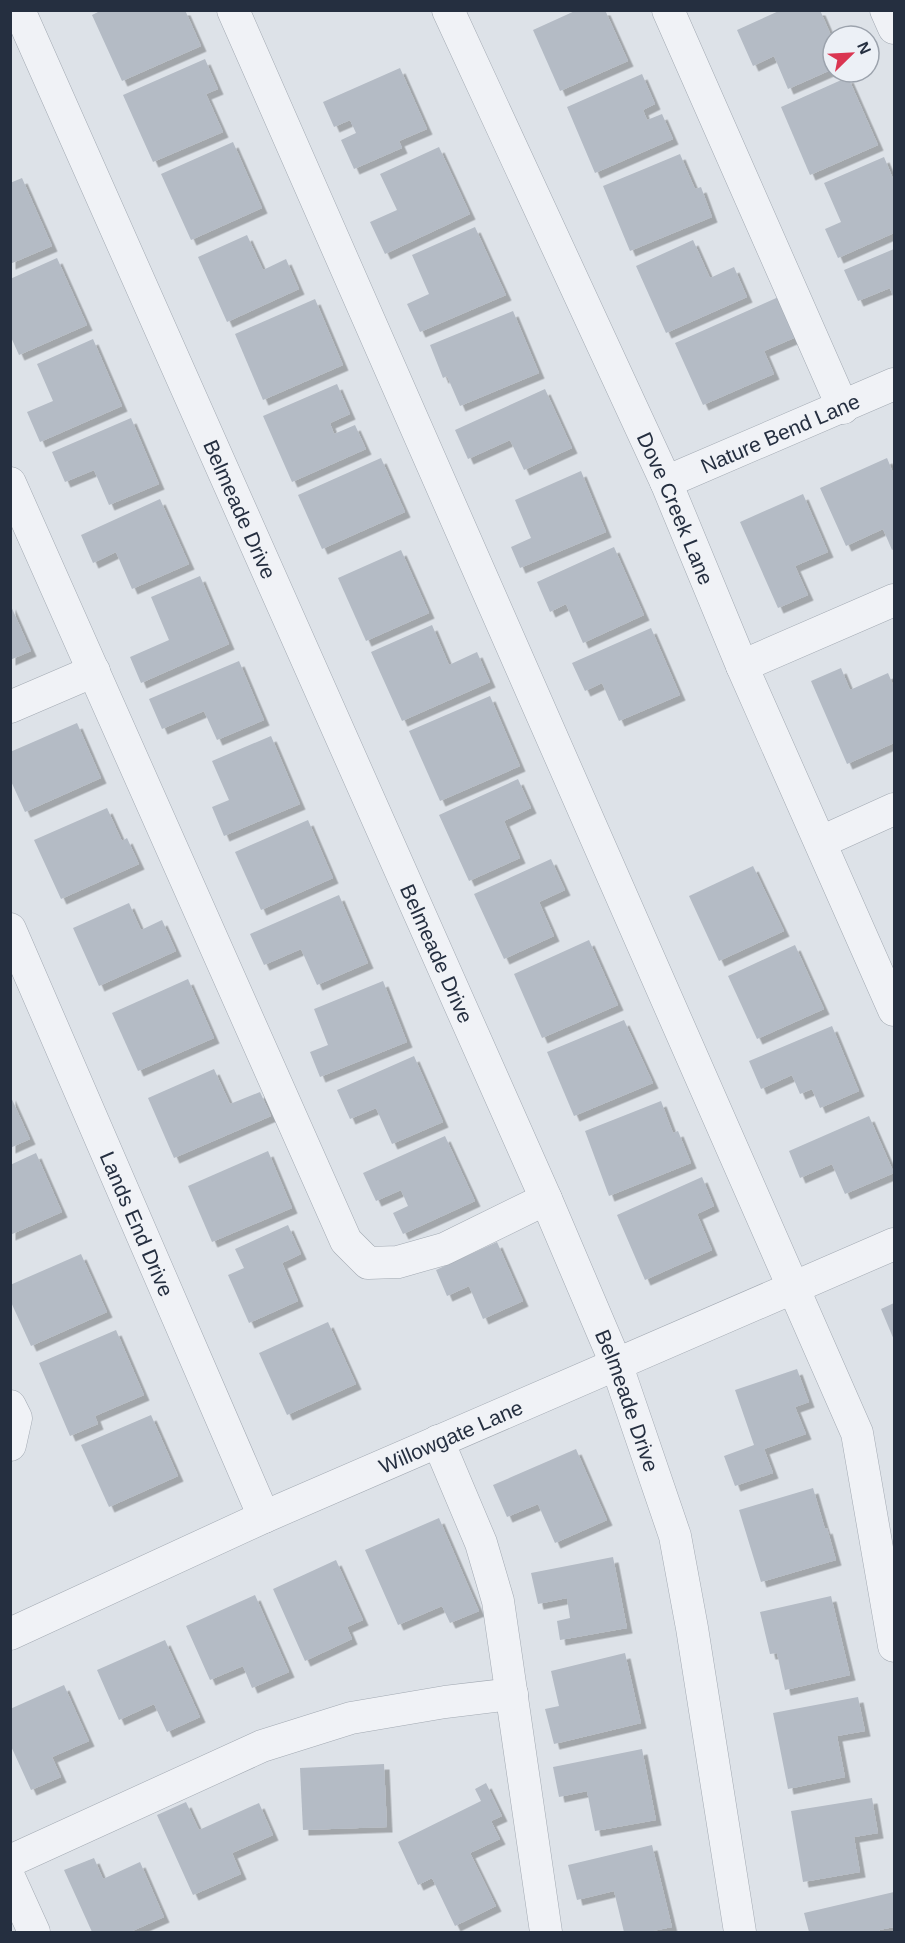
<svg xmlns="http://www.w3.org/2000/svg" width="905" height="1943" font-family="Helvetica,sans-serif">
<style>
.building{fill:#b4bbc5;filter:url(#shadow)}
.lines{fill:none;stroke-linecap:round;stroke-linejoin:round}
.minor-casing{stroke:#a2a9b2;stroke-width:33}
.minor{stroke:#f0f2f6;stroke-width:32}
.labels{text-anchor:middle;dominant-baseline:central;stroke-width:4.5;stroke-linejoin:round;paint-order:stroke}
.street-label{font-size:21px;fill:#252f40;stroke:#ecf0f6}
</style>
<defs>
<filter id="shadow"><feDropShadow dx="5.5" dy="5.5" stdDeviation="0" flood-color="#0004"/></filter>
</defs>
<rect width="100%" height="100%" fill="#dde2e8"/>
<!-- building -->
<g class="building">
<path d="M102,10H185L201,46L122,81L92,15Z"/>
<path d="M577,10H605L628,61L560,91L533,30Z"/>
<path d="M781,10H820L833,40V69L788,89L774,56L753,66L737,30Z"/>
<path d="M205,59L218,89L206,94L223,132L153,162L123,95Z"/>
<path d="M400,68L427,129L399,141L402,148L354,169L341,140L356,133L350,120L334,127L323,102Z"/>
<path d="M642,74L655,104L643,110L647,120L662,114L673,139L595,173L567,107Z"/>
<path d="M848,77L878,145L810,175L781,107Z"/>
<path d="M233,142L262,208L191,240L161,174Z"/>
<path d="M439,147L470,214L385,254L370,222L397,210L380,174Z"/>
<path d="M680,154L695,189L701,187L712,217L630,251L603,186Z"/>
<path d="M884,157L894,181V233L838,258L825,229L841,222L824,183Z"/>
<path d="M22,178L52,246L10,264V183Z"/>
<path d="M475,227L506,295L420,332L407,304L429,294L412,255Z"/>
<path d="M247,235L263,270L286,259L299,289L227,322L198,257Z"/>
<path d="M693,240L710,278L734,267L747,297L666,333L636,266Z"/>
<path d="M894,249V299L890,288L858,301L844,270Z"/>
<path d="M57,258L87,325L19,355L10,335V279Z"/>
<path d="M783,295L801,335L764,351L774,374L703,405L675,343Z"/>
<path d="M315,299L343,365L263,400L235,334Z"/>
<path d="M513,311L539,373L460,406L447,376L443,378L430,345Z"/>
<path d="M93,339L122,406L40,442L27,412L53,401L37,364Z"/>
<path d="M337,384L350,414L330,423L334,434L355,425L366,449L292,482L263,416Z"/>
<path d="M545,389L572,448L524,470L510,440L468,459L455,430Z"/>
<path d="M131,418L159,484L109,505L94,470L65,482L52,452Z"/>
<path d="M381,458L405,512L322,549L298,495Z"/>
<path d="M887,458L894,475V549L892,550L883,529L846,546L820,488Z"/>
<path d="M581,471L606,532L520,568L511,547L531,538L515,500Z"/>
<path d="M803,494L828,552L795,566L808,595L778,608L740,522Z"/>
<path d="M160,499L189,564L132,589L116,552L93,563L81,535Z"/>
<path d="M614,547L644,615L583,643L566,604L550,612L537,582Z"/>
<path d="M401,550L429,613L366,641L338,578Z"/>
<path d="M200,576L229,644L141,683L130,657L169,640L151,597Z"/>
<path d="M10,604L31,651L10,660Z"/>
<path d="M432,625L449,665L477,652L490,682L402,721L371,652Z"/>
<path d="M651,628L680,695L619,721L602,683L585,691L572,663Z"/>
<path d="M239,661L264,720L217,740L204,711L162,729L149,699Z"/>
<path d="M841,668L850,690L888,673L894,687V743L847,764L811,681Z"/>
<path d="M490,696L520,766L440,801L409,731Z"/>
<path d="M77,723L101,778L25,812L10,779V752Z"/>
<path d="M271,736L300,804L224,836L212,807L229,800L212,761Z"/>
<path d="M518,779L531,808L504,821L520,858L469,881L439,815Z"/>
<path d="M107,808L122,841L127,838L139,864L61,899L34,840Z"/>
<path d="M308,820L333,878L261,910L235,852Z"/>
<path d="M551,859L565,890L539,902L554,936L504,959L474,894Z"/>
<path d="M753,866L784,931L719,961L689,896Z"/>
<path d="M339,895L368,963L317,985L301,949L264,965L250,934Z"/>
<path d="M129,903L141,930L162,920L176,951L99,986L73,928Z"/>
<path d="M589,940L618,1005L542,1038L514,974Z"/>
<path d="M795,945L824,1009L757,1039L728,976Z"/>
<path d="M188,979L214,1038L138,1071L112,1013Z"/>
<path d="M383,981L407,1042L320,1077L310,1052L328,1045L314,1009Z"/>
<path d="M624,1020L653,1083L574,1116L547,1052Z"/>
<path d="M832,1026L859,1091L820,1108L812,1089L800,1094L792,1075L761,1089L749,1061Z"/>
<path d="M414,1056L443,1122L392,1144L376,1108L350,1119L337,1090Z"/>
<path d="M214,1069L230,1104L260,1092L271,1116L174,1158L148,1098Z"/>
<path d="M10,1095L30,1139L10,1148Z"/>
<path d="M661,1101L673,1133L678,1131L691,1163L609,1196L585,1131Z"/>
<path d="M869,1116L894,1173L845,1194L832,1164L800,1178L789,1151Z"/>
<path d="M445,1136L475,1201L403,1234L393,1213L408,1206L401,1190L376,1201L363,1173Z"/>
<path d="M268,1151L292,1208L212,1242L188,1186Z"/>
<path d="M36,1153L62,1212L10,1235V1165Z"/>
<path d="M702,1177L714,1206L697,1214L712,1250L645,1280L617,1215Z"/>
<path d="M288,1225L301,1254L282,1263L298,1301L249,1323L228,1275L244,1268L235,1249Z"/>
<path d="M497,1242L523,1301L483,1319L469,1286L447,1296L436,1270Z"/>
<path d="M81,1254L107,1312L31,1346L10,1300V1285Z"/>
<path d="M894,1303V1340L881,1309Z"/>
<path d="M328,1322L356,1384L287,1415L259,1353Z"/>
<path d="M116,1330L144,1395L95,1416L98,1424L70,1436L39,1363Z"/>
<path d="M797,1369L809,1402L795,1407L806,1434L764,1449L773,1473L735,1486L724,1456L754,1445L735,1390Z"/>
<path d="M151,1415L178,1476L109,1507L81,1445Z"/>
<path d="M576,1449L607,1520L555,1543L538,1504L507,1517L493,1485Z"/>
<path d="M813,1488L825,1529L827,1528L836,1560L761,1582L739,1510Z"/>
<path d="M439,1518L479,1611L450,1623L442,1606L398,1625L365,1550Z"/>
<path d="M613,1557L627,1628L560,1640L557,1621L570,1618L567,1598L538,1604L531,1573Z"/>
<path d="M336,1560L363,1620L347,1627L352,1639L305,1661L273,1589Z"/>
<path d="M255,1595L289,1672L252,1688L243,1666L210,1680L186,1626Z"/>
<path d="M831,1596L850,1675L785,1690L777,1653L770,1654L760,1612Z"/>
<path d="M165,1640L200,1717L167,1732L154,1704L119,1720L97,1670Z"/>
<path d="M625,1653L641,1723L554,1744L545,1709L559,1706L551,1671Z"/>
<path d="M64,1685L89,1741L52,1757L61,1777L31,1790L10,1744V1709Z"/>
<path d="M858,1697L865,1731L837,1736L845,1777L788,1789L773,1713Z"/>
<path d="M642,1749L656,1820L595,1831L587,1791L559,1797L553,1767Z"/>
<path d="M384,1764L387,1827L303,1830L300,1768Z"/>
<path d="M486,1783L502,1816L491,1821L500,1839L470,1853L496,1906L455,1926L432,1878L418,1885L398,1842L481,1801L475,1789Z"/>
<path d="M872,1798L878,1833L854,1837L860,1872L803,1882L791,1811Z"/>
<path d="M186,1802L199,1830L259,1803L273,1835L232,1853L241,1874L193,1895L157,1815Z"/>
<path d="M652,1845L672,1927L648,1932H624L614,1891L577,1900L568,1865Z"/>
<path d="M94,1858L103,1879L140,1862L164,1917L130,1932H92L64,1870Z"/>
<path d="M894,1892V1927L879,1930L880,1932H809L804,1913Z"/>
</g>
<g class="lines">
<!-- minor casing -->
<g class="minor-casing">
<g id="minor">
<path id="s1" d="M19,10L546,1199L617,1366L675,1536L692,1628L740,1932"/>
<path d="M233,10L857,1433L894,1646"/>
<path id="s2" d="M448,10L666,482L742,666L894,1010"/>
<path d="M668,10L843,408"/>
<path d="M886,10L894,28"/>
<path id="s3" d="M666,482L894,384"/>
<path d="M10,483L346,1241L368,1263L398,1262L444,1249L546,1199"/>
<path d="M742,666L894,600"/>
<path d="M10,707L94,671"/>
<path d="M821,842L894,809"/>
<path id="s4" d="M10,929L264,1517"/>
<path d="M10,1406L16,1418L10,1445"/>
<path d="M438,1441L481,1543L498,1601L546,1932"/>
<path id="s5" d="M10,1634L264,1517L894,1244"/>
<path d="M10,1861L262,1746L351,1718L445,1702L512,1694"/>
<path d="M10,1879L34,1932"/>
</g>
</g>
<!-- minor -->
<use href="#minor" class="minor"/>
</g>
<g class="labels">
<!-- street labels -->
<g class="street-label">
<text stroke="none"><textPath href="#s3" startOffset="124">Nature Bend Lane</textPath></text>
<text stroke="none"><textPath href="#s2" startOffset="548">Dove Creek Lane</textPath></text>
<text stroke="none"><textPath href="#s1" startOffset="546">Belmeade Drive</textPath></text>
<text stroke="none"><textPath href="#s1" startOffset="1032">Belmeade Drive</textPath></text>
<text stroke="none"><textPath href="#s4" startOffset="321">Lands End Drive</textPath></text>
<text stroke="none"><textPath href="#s1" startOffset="1518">Belmeade Drive</textPath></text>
<text stroke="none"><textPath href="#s5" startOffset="483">Willowgate Lane</textPath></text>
</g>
</g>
<!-- border -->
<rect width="905" height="1943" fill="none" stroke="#252f40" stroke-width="24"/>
<!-- north arrow -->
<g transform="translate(851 54) rotate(66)"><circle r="28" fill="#ecf0f6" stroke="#9ca3ad" stroke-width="1.5"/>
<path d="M0-4.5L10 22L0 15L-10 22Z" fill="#da3551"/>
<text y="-9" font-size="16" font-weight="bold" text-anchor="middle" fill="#252f40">N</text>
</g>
</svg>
